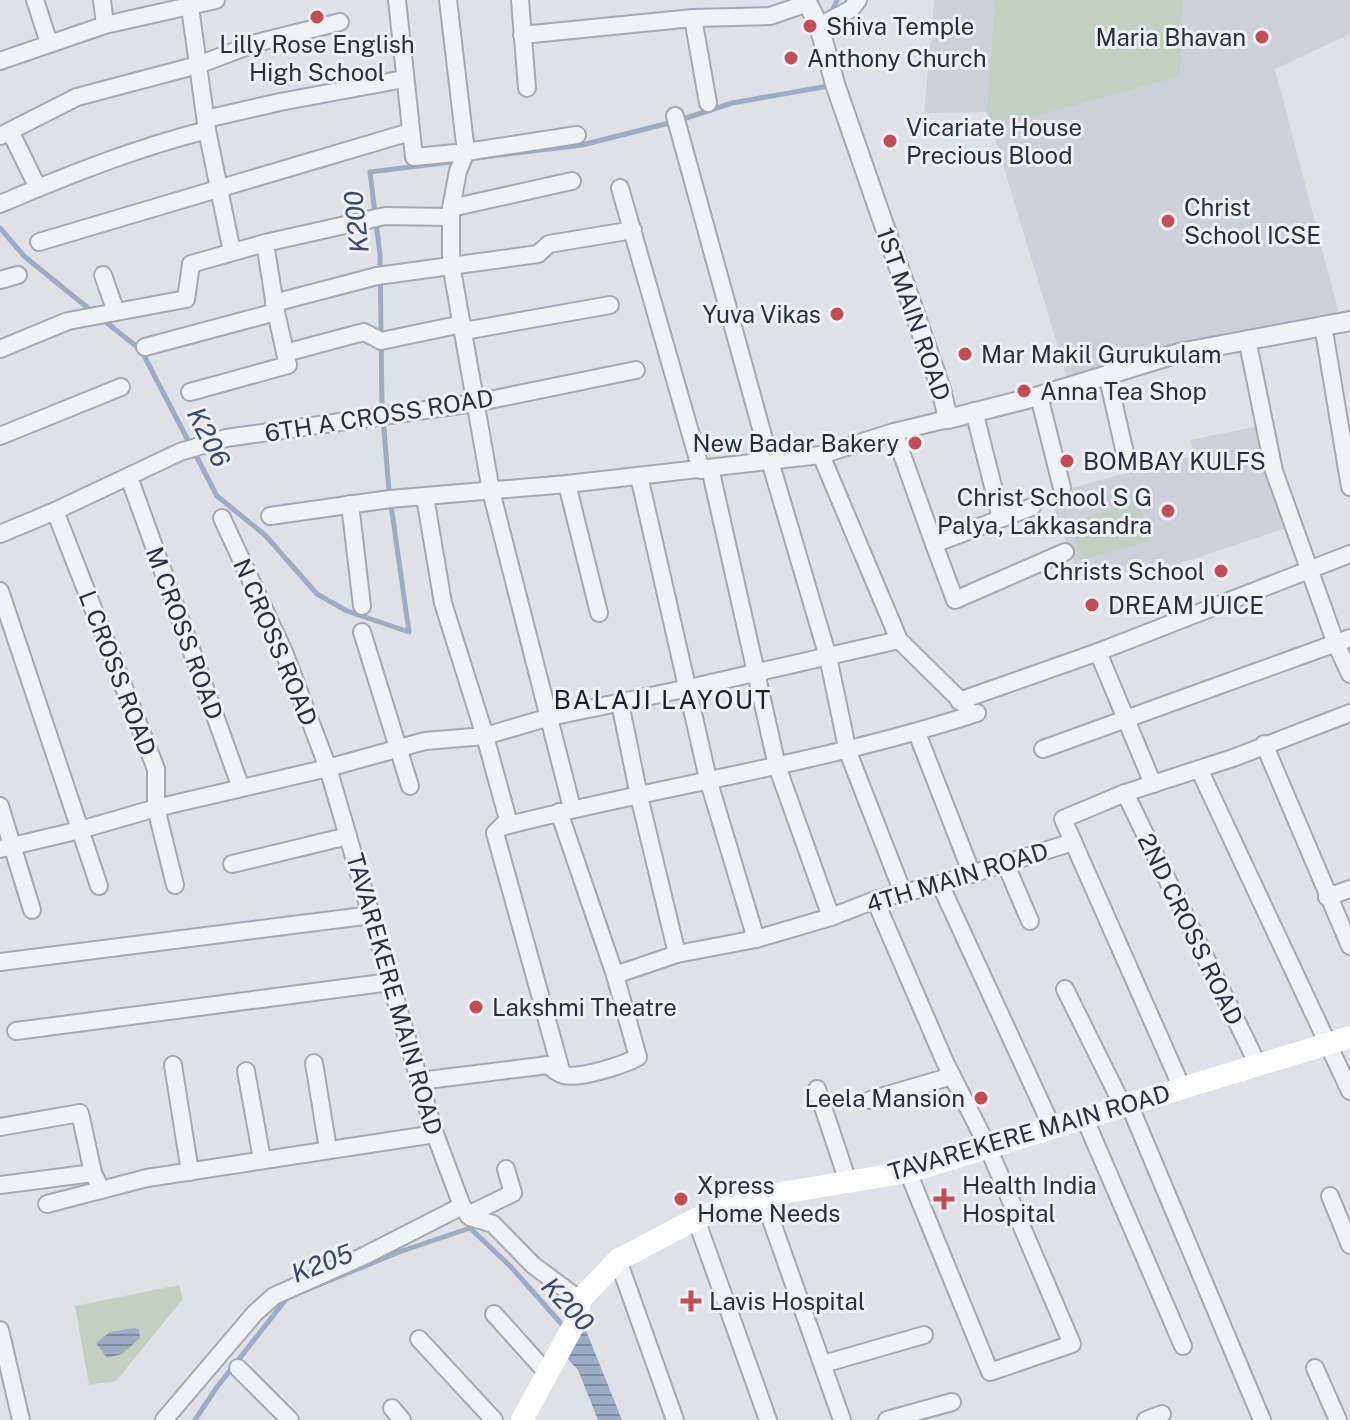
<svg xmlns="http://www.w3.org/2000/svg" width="1350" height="1420" font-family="'Public Sans',sans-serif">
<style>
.built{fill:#cdd0d9}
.green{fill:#c3d0c1}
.water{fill:url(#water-rules)}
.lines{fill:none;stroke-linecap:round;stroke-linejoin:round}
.stream{stroke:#9cacc4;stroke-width:5}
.minor-casing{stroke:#a5a8b1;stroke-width:20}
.tertiary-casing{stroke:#a5a8b1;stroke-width:22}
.minor{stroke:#f1f2f6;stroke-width:16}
.tertiary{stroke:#f1f2f6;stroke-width:18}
.secondary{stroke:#fff;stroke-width:22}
.poi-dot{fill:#c34d54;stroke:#eef0f5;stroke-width:3}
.labels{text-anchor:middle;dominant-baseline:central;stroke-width:6;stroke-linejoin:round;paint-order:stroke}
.poi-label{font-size:24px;fill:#292f3d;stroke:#eef0f5;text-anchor:start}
.street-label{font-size:24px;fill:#292f3d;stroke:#eef0f5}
.water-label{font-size:26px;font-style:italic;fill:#374a6d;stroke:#eef0f5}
.neighbourhood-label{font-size:26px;letter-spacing:2px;fill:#1b202e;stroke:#eef0f5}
</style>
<defs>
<pattern id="water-rules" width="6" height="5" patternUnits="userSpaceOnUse" patternTransform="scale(2)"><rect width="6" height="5" fill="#9cacc4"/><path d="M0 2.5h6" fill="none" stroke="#7f8ca0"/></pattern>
</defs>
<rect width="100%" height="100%" fill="#dfe1e7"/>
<!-- built -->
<g class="built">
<path d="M934,0H1350V34L1275,69L1339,314L1111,361L1068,380L987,112L924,113Z"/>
<path d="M1259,426L1286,528L1166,568L1079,577L1049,494L1194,455L1190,440Z"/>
</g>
<!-- green -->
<g class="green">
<path d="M995,0H1183L1180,76L993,128L987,112Z"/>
<path d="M1139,502L1150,541L1081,560L1070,521Z"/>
<path d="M179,1285L183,1299L116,1381L89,1385L75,1306Z"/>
</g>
<!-- water -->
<g class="water">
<path d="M583,1323L622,1420H598L578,1370L564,1355Z"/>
<path d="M134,1328L139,1329L140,1338L122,1354L107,1358L96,1343L110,1332Z"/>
</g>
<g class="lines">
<!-- stream -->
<g class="stream">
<path d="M832,12L837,0"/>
<path d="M476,158L582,145L677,121L732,103L823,87"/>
<path d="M0,228L24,256L94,313"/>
<path d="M102,319L141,350L217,496L265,535L317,594L347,611L409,632L389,491L382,405L380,255L370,172L458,161"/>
<path d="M304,1291L399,1252L470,1228L511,1267L566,1329"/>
<path d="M195,1420L217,1387L287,1298"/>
</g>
<!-- minor casing -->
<g class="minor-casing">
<g id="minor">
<path d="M35,0L49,43"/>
<path d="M102,0L105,25"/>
<path d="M189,0L207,130L232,252"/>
<path d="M397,0L414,157L466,152L448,0"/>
<path d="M520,0L527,88"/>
<path d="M693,18L708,103"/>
<path d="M819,26L851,9L858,0"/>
<path d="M522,35L693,18L770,16L808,3"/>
<path d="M0,61L105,25L216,0"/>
<path d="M675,116L770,461L828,657L848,752L903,893"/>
<path d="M206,119L280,102L404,79"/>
<path d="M10,131L38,188"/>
<path d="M0,136L77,97L198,65L256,43L340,22"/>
<path d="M620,188L701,470"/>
<path d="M0,204C68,175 136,148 207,130"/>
<path d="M451,208L572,181"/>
<path d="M39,242L410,132"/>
<path d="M103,275L116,312"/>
<path d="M0,280L18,275"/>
<path d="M274,303L377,276L538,254L549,244L633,230"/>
<path d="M1323,325L1350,487"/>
<path d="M464,331L610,305"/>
<path d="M1247,339L1274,471L1336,644L1350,674"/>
<path d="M145,347L276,312"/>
<path d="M0,349L68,321L186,299L191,264L265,243"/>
<path d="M285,353L364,332L381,341L462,324"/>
<path d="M1107,374L1127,462"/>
<path d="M190,392L288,365L276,312L265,243L385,216L450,217"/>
<path d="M1039,396L1062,488"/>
<path d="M974,411L1001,518"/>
<path d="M894,432L934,544L1032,507"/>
<path d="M0,436L121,387"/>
<path d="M821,455L899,640L966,706"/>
<path d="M710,468L777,766L831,917"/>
<path d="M639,476L708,779L756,939"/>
<path d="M129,477L241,788"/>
<path d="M567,484L599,613"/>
<path d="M425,497L443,603L485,736L508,820L495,833L562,1074"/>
<path d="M350,504L362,606"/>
<path d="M55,511L156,769V808L175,885"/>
<path d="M270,516L390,499L567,484L821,455L894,432L948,419"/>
<path d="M222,518L284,652L328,768L435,1134L462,1206L470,1217L493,1224L533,1265L580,1300"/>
<path d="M0,534L55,511L180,452L226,438L475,403L636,370"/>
<path d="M934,544L955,600L1065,552"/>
<path d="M0,591L99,886"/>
<path d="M362,632L410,786"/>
<path d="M1098,652L1153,784"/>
<path d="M959,701L1098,652L1350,554"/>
<path d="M620,703L639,796L677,954"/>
<path d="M917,733L972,874"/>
<path d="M1264,744L1350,946"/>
<path d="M1043,749L1350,638"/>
<path d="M1199,769L1350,1091"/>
<path d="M1125,793L1258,1065"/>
<path d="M0,806L32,910"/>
<path d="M572,808L491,491L451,264V208L458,171L466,152L577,135"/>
<path d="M501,827C659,786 821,764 977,713"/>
<path d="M0,849L80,830L156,808L328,768L425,741L485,736L550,717L689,688L899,640"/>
<path d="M232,864L348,836"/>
<path d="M1006,865L1030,921"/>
<path d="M940,884L1052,1127"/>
<path d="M1327,897L1350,889"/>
<path d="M875,900L945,1062L987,1145L1072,1344L990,1372L908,1172"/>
<path d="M0,962L372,915"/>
<path d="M615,975L677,954L756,939L831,917L875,900L940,884L1073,842"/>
<path d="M1065,989L1123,1106"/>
<path d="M16,1031L390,982"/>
<path d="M314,1063L328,1149"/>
<path d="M173,1065L190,1172"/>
<path d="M246,1071L262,1159"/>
<path d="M419,1081L548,1065C553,1069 558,1074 564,1075C580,1079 624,1065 638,1057L615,975L559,812"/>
<path d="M1182,1088L1063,819L1125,793L1233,758L1350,713"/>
<path d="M817,1089L848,1182"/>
<path d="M870,1100L952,1076"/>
<path d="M1129,1104L1262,1420"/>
<path d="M1084,1117L1183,1346"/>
<path d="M0,1127L80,1113L93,1173L101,1189"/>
<path d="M0,1185L93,1173"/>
<path d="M1330,1196L1350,1245"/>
<path d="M763,1197L842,1420"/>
<path d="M47,1204L147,1178L435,1134"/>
<path d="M468,1215L513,1193L506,1169"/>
<path d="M696,1219L768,1420"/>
<path d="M618,1260L675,1420"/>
<path d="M494,1314L547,1373"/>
<path d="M0,1330L21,1420"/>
<path d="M419,1339L494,1420"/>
<path d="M823,1364L924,1335"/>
<path d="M238,1368L290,1420"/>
<path d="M1315,1368L1338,1420"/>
<path d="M392,1408L402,1420"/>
<path d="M164,1420L255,1313L274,1296L364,1256L462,1206"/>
<path d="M887,1420L952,1402"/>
<path d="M1146,1420L1162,1414"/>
</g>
</g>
<!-- tertiary casing -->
<g class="tertiary-casing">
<path id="tertiary" d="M806,0L819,26L835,84L941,389L948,419L1039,396L1179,353L1350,321"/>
</g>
<!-- minor -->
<use href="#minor" class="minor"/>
<!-- tertiary -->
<use href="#tertiary" class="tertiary"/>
<!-- secondary -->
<path class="secondary" d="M522,1420L577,1319L580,1300L618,1260L696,1219L741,1202L787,1192L908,1172L1350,1037"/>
</g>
<!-- markers -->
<g class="poi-dot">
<circle cx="317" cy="17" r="8"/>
<circle cx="810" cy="26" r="8"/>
<circle cx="1262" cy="37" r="8"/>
<circle cx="791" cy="58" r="8"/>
<circle cx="890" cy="141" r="8"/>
<circle cx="1168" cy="221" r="8"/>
<circle cx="837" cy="314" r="8"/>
<circle cx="965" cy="354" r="8"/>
<circle cx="1024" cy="391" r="8"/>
<circle cx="915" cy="443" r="8"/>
<circle cx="1067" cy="461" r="8"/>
<circle cx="1168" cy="511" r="8"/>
<circle cx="1221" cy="571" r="8"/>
<circle cx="1092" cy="605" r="8"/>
<circle cx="476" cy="1007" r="8"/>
<circle cx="981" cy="1098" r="8"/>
<circle cx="681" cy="1199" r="8"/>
<path d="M940 1187h8v8h8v8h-8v8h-8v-8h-8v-8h8z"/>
<path d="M687 1289h8v8h8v8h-8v8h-8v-8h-8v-8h8z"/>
</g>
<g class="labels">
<!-- poi labels -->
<g class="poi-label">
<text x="826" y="26">Shiva Temple</text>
<text x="1246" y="37" text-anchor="end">Maria Bhavan</text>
<text x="317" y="44" text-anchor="middle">Lilly Rose English<tspan x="317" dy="28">High School</tspan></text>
<text x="807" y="58">Anthony Church</text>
<text x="906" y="127">Vicariate House<tspan x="906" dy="28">Precious Blood</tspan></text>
<text x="1184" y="207">Christ<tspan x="1184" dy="28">School ICSE</tspan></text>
<text x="821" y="314" text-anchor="end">Yuva Vikas</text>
<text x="981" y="354">Mar Makil Gurukulam</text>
<text x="1040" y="391">Anna Tea Shop</text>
<text x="899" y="443" text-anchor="end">New Badar Bakery</text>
<text x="1083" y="461">BOMBAY KULFS</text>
<text x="1152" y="497" text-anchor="end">Christ School S G<tspan x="1152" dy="28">Palya, Lakkasandra</tspan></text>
<text x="1205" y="571" text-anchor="end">Christs School</text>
<text x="1108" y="605">DREAM JUICE</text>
<text x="492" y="1007">Lakshmi Theatre</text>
<text x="965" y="1098" text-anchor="end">Leela Mansion</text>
<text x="697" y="1185">Xpress<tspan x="697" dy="28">Home Needs</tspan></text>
<text x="962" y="1185">Health India<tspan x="962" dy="28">Hospital</tspan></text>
<text x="709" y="1301">Lavis Hospital</text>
</g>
<!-- street labels -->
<g class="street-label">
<text transform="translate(914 314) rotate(71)">1ST MAIN ROAD</text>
<text transform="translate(379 415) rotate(-9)">6TH A CROSS ROAD</text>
<text transform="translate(185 633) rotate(70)">M CROSS ROAD</text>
<text transform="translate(276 642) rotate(67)">N CROSS ROAD</text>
<text transform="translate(118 673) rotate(69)">L CROSS ROAD</text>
<text transform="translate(957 877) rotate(-17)">4TH MAIN ROAD</text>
<text transform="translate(1191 929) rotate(64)">2ND CROSS ROAD</text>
<text transform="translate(395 994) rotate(74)">TAVAREKERE MAIN ROAD</text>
<text transform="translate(1029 1132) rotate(-16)">TAVAREKERE MAIN ROAD</text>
</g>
<!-- water labels -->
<g class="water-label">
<text transform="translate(356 222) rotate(-96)">K200</text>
<text transform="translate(209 437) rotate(63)">K206</text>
<text transform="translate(322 1263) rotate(-21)">K205</text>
<text transform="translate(568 1304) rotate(47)">K200</text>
</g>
<!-- neighbourhood labels -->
<g class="neighbourhood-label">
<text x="663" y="699">BALAJI LAYOUT</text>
</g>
</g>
</svg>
